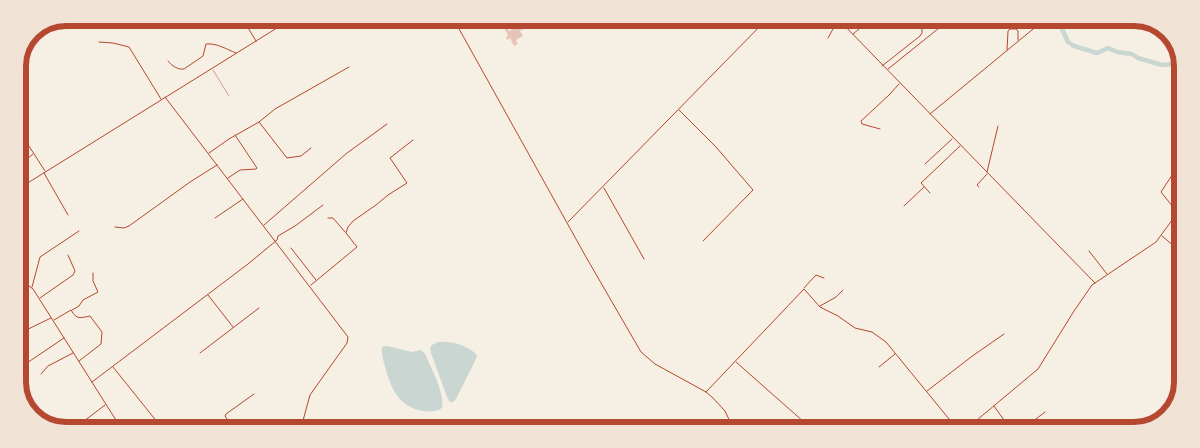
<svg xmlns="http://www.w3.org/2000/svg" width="1200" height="448" font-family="Raleway,sans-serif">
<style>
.water{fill:#c9d6d2}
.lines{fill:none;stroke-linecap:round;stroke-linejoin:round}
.river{stroke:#c9d6d2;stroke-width:4.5}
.building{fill:#e6c5b7}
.service{stroke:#b5482f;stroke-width:0.5}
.minor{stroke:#b5482f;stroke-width:1}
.rim{fill:none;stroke:#b5482f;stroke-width:6}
</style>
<rect width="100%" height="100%" fill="#f6efe4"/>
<!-- water -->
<g class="water">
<path d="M438,342C453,341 465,345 476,354L477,357L456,399L453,402H450L447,397L431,353L430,348L432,345Z"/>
<path d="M387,346L412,352L421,350L425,354C431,367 445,394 442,408C436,412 430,412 423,411C400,407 392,391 386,370C384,362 381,355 382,347Z"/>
</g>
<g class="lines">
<!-- river -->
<path class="river" d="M1058,20L1068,42L1074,46L1097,53L1108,48L1117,52L1132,54L1138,58L1162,65L1173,64L1181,58"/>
</g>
<!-- building -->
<path class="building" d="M499,19H502L509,31L530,19H535L537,21L520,31L523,36L516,40L518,44L514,46L510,38L507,40L506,37L508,35Z"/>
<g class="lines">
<!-- service -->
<path class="service" d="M213,70L229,96"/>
<!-- minor -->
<g class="minor">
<path d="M242,18L256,41"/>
<path d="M453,18L586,257L641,352L655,364L706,392L713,398L725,411L734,430"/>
<path d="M838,19L1095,283"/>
<path d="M853,34L871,19"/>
<path d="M828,38L838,20"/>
<path d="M99,42L113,43L129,47L161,99"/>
<path d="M1007,50L1008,31L1010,29H1016L1018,31V40"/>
<path d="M168,61C172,66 178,70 184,69L203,56L206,44C217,43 226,49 236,53"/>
<path d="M882,66L920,36L922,33V20"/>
<path d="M888,69L949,20"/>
<path d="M165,97L348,337L347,343L310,395L301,428"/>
<path d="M679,110L716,147L753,190L703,241"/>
<path d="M930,114L1044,20"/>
<path d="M18,129L45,171"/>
<path d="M880,129L862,124L861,121L889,95L899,84"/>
<path d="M311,148L301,156L287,158L259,122L275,109L349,67"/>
<path d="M209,153L229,139L259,122"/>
<path d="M19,159H27L33,154"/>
<path d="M925,164L952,139"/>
<path d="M987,172L998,126"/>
<path d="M44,173L68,215"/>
<path d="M228,178L240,170L256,169L257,168L235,135"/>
<path d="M979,187L977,185L987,174"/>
<path d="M604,188L644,259"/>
<path d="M18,189L293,18"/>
<path d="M930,193L921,183L960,146"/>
<path d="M904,206L924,187"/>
<path d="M1177,212L1161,192L1182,160"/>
<path d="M215,218L243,199"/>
<path d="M328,218H333L345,232"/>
<path d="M568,222L767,19"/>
<path d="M264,225L347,153L387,124"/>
<path d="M115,227L124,228L129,226L190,182L217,165"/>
<path d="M1162,236L1181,252"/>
<path d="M291,248L316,280"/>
<path d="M1089,251L1107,274"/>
<path d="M18,283L29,286L33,289L121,428"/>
<path d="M311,285L357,247L346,233L348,227L353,221L376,205L388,195L407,183L390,158L413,140"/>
<path d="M32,287L40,257L79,231"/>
<path d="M804,288L816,275L824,278"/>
<path d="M208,295L233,327"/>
<path d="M40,298L73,275L75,271L68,255"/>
<path d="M820,306L836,297L843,290"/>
<path d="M72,310L79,306L83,300L98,292L93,281V273"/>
<path d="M54,320L71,310C77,320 80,318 90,316L102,332L101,344L79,361"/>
<path d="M18,334L51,318"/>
<path d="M200,353L259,308"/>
<path d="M736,362L813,430"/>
<path d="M113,367L162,428"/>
<path d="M879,367L895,354"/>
<path d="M18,369L64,338"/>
<path d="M41,374L48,366L73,353"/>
<path d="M92,382L248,264L277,240L278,236L295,226L323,205"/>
<path d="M927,391L971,357L1004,334"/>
<path d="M706,392L804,289L820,307L838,316L855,328L872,332L886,342L958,430"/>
<path d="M25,405H26"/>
<path d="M994,406L1011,430"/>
<path d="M866,427L867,430"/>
<path d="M75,428L105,405"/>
<path d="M231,428V425L225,416L226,414L254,394"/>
<path d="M965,430L1038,369L1074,311L1092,285L1156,242L1181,208"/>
<path d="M1022,430L1031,423"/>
<path d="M1038,430L1032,422L1045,412"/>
</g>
</g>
<!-- crop -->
<path d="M0 0H1200V448H0ZM66 26H1134A40 40 0 0 1 1174 66V382A40 40 0 0 1 1134 422H66A40 40 0 0 1 26 382V66A40 40 0 0 1 66 26Z" fill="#f1e2d6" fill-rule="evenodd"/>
<path class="rim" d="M66 26H1134A40 40 0 0 1 1174 66V382A40 40 0 0 1 1134 422H66A40 40 0 0 1 26 382V66A40 40 0 0 1 66 26Z"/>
</svg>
